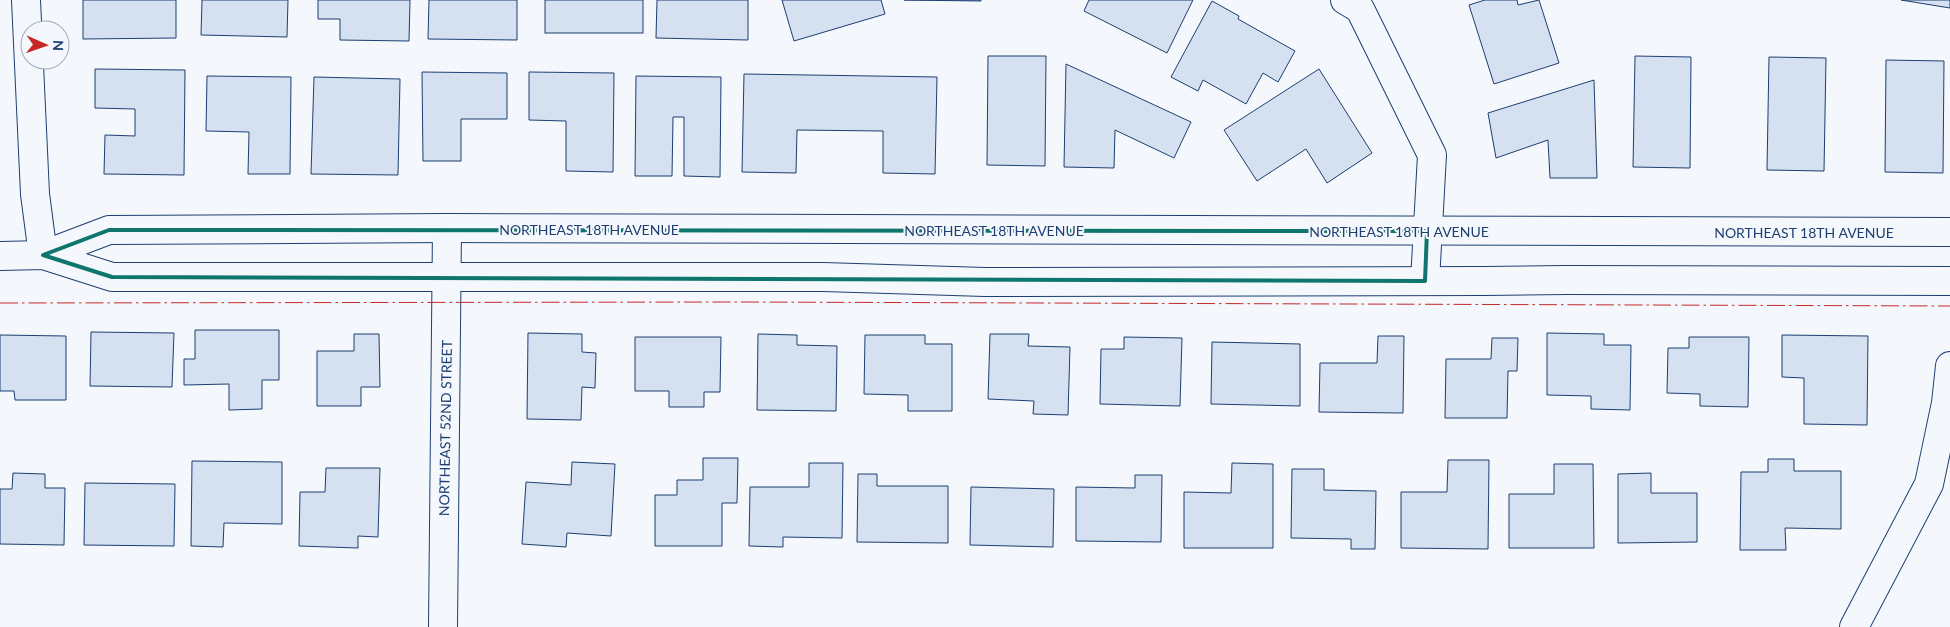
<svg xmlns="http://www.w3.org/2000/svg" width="1950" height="627" font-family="Lato,sans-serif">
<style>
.building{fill:#d5e0f0;stroke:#1d3f73}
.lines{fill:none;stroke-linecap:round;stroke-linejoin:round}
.minor-casing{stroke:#1d3f73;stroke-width:30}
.tertiary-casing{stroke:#1d3f73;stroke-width:30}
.minor{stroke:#f4f7fb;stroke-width:28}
.tertiary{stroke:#f4f7fb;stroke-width:28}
.power{stroke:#c62828;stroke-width:1;stroke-dasharray:18 4 2.5 4;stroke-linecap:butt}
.marked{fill:none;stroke:#0f766e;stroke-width:4;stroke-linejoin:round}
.labels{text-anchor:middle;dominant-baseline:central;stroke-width:4;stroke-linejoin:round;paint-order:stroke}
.street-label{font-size:14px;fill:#1d3f73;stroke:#f4f7fb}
</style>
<rect width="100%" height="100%" fill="#f4f7fb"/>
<!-- building -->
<g class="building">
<path d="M83,0H176V38L83,39Z"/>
<path d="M202,0H288L287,37L201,35Z"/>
<path d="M318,0H410L409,41L340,40V19H318Z"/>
<path d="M429,0H517V40L428,39Z"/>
<rect x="545" y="0" width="98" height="33"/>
<path d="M657,0H748V40L656,38Z"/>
<path d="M782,0H881L885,14L794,41Z"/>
<path d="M904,0H981V1Z"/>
<path d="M1089,0H1193L1167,53L1084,11Z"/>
<path d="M1485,0H1517L1518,5L1539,0L1559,63L1494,84L1469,5Z"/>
<path d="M1901,0H1950V8Z"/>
<path d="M1212,1L1239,16L1238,19L1295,51L1278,82L1263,73L1246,104L1203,80L1198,91L1171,77Z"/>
<path d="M988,56H1046L1045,166L987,165Z"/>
<path d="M1635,56L1691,57L1690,168L1633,167Z"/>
<path d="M1769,57L1826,58L1824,171L1767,170Z"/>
<path d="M1886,60L1944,61L1943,173L1885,172Z"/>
<path d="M1066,64L1191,122L1174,158L1115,130L1114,168L1064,167Z"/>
<path d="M95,69L185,70L184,175L104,174L105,135L135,136V109L95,108Z"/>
<path d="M1319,69L1372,153L1327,183L1306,149L1257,181L1224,130Z"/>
<path d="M422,72L507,73V119H461V161H423Z"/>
<path d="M529,72L614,73L613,172L566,171V121L529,120Z"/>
<path d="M744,74L937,77L935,174L883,173V131L797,130L796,173L742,172Z"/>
<path d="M207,76L291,77L290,174H248L249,132L206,131Z"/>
<path d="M636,76L721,77L720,177L684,176V117H673L672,176H635Z"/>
<path d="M314,77L400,79L398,175L311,174Z"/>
<path d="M1594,80L1597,178H1550L1548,140L1496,158L1488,113Z"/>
<path d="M195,330H279V380H262V409L229,410V384L184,385V359H195Z"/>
<path d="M91,332L174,333L172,387L90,386Z"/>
<path d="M528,333L582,334V352L596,353L595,388L582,387L581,420L527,419Z"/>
<path d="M1547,333L1604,334V345H1631L1630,410L1591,409V396L1547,395Z"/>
<path d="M354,334H379L380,387H361V406H317V351H354Z"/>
<path d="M758,334L797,335V345L837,346L836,411L757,410Z"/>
<path d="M990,334H1029L1028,346L1070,347L1068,415L1033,414L1034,401L988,399Z"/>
<path d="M0,335L66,336V400H15L14,391H0Z"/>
<path d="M865,335H925V344H952V411H908V395L864,394Z"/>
<path d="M1782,335L1868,336L1867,425L1804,424V378L1782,377Z"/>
<path d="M1378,336H1404L1403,413L1319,412L1320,363H1377Z"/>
<path d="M635,337H721L720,392H704V407H669V391H635Z"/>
<path d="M1124,337L1182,338L1180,406L1100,404L1101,349H1124Z"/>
<path d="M1689,337H1749L1748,407L1700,406V394L1667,393L1668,348H1689Z"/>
<path d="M1492,338H1518L1517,371H1508L1507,418H1445L1446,359H1491Z"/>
<path d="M1212,342L1300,344V406L1211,404Z"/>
<path d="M703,458H738L737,503H722V546H655V495H677V480H703Z"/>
<path d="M1768,459H1794V471H1841V529L1785,528L1786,550H1740L1741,472H1768Z"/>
<path d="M1448,460H1489L1488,549L1401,548V492H1447Z"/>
<path d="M192,461L282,462V524L224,523L223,547L191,546Z"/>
<path d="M572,462L615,464L611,536L567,533L566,547L522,544L526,482L571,485Z"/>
<path d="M809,463H843L842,538L783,537V547L749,546L750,487H809Z"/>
<path d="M1232,463L1273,464V548H1184V492L1231,493Z"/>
<path d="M1554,464H1593L1594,548H1509V494H1554Z"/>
<path d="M326,468H380L378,537L358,536V548L299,546L300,492H325Z"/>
<path d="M1292,469H1324V490L1376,491L1375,549H1351V539L1291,538Z"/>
<path d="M13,473L45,474V488H65L64,545L0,544V489H12Z"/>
<path d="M1651,473V493H1697V542L1618,543V474Z"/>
<path d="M858,474H877V486H948V543L857,542Z"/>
<path d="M1135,475H1162L1161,542L1076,541V487L1135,488Z"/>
<path d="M85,483L175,484L174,546L84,545Z"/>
<path d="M971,487L1054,489L1053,547L970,545Z"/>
</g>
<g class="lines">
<!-- minor casing -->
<g class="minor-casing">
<g id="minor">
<path d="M26,0L35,194L43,255"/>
<path d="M1345,0L1360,9L1432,155L1425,281"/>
<path d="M443,627L447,228"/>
<path d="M1854,627L1929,484L1946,403L1950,366"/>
</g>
</g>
<!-- tertiary casing -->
<g class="tertiary-casing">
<g id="tertiary">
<path d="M43,255L109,230L447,228L1950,232"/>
<path d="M0,256L43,255L112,277H823L985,282L1484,281L1566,280L1950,281"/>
</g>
</g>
<!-- minor -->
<use href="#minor" class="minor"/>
<!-- tertiary -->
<use href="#tertiary" class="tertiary"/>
<!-- power -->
<path class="power" d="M0,303L738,302L1950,306"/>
</g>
<!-- marked area -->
<path class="marked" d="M109,230L1427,231L1425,281L112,277L43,255Z"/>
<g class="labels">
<!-- street labels -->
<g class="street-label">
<text x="589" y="229">NORTHEAST 18TH AVENUE</text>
<text x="994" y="230">NORTHEAST 18TH AVENUE</text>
<text x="1399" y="231">NORTHEAST 18TH AVENUE</text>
<text x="1804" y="232">NORTHEAST 18TH AVENUE</text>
<text transform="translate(445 428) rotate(-89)">NORTHEAST 52ND STREET</text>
</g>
</g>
<!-- north arrow -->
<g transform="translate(45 45) rotate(92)"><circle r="24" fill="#f4f7fb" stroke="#9eadc5"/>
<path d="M0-4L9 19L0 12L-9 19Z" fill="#c62828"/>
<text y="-8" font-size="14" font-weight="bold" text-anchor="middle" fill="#1d3f73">N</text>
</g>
</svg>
